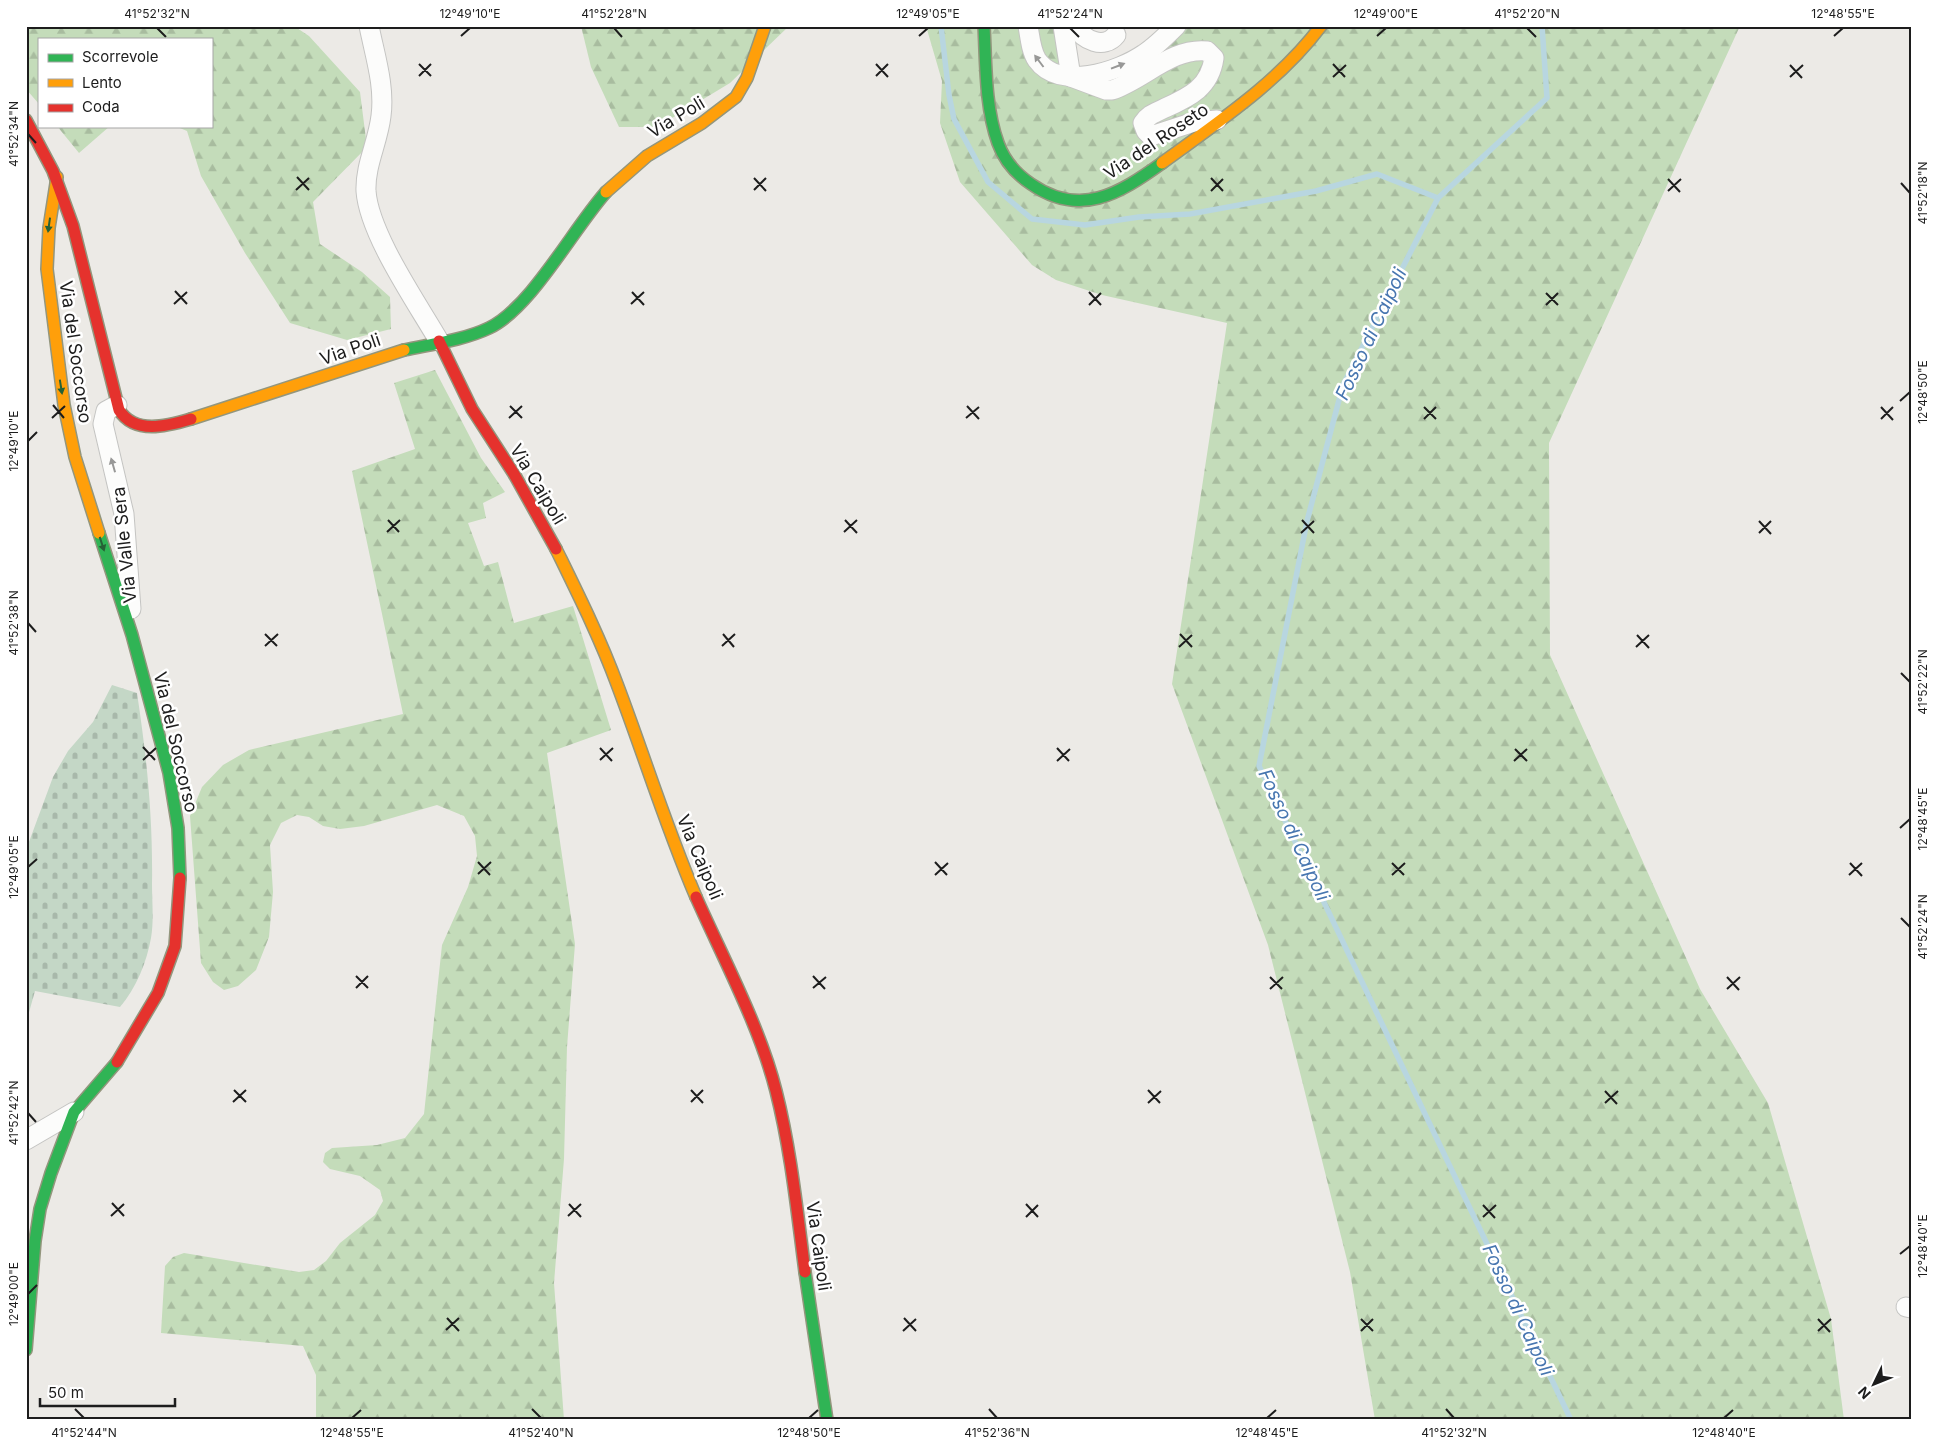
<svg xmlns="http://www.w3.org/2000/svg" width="1937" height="1446" font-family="Inter,sans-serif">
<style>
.forest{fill:url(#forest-firs)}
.cemetery{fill:url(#cemetery-stones)}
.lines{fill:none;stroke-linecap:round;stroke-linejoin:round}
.stream{stroke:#b8d6e0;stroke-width:5.5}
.street-casing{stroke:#c4c4c2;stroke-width:21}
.fast-casing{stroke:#93967d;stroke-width:14}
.slow-casing{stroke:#93967d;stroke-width:14}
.jam-casing{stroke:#93967d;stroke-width:14}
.street{stroke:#fcfcfb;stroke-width:19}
.fast{stroke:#30b455;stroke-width:11}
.slow{stroke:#ff9f0a;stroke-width:11}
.jam{stroke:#e5322d;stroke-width:11}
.oneway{fill:#989897}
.oneway2{fill:#266136}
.ticks{fill:none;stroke:#1d1d1d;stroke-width:2}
.labels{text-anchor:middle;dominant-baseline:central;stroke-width:5;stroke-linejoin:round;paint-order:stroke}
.street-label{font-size:18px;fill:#1d1d1d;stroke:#fff}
.water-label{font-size:19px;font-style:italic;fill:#4776b0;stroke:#fff}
.neatline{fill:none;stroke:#1d1d1d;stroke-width:2}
.ticks-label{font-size:12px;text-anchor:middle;fill:#1d1d1d}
</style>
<defs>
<pattern id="forest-firs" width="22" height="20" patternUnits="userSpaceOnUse" patternTransform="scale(1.25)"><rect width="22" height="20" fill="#c4dcba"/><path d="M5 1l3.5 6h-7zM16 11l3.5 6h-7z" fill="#a8bc9f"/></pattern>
<pattern id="cemetery-stones" width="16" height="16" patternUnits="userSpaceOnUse" patternTransform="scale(1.25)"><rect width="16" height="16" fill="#c4d7c6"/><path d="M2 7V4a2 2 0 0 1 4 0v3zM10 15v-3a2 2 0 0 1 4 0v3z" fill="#a8b8aa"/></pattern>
</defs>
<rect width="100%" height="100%" fill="#eceae6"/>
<!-- forest -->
<g class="forest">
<path d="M26,26H294L309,36L360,92L367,147L313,202L320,244L362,272L390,297L391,329L347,340L290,323L245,253L201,176L187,131L175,126H211V39H39V104L26,89Z"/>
<path d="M581,26H789L730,83L657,127H619L591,67Z"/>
<path d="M926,26H1055L1076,78L1117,67L1176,26H1740L1549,443L1550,655L1700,989L1768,1103L1831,1319L1844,1420H1375L1350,1272L1268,945L1172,684L1227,323L1102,295L1056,280L1032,265L960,182L940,123L942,81Z"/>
<path d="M57,126H110L79,153Z"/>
<path d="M435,370L481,458L505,492L483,503L486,518L468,523L484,566L498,562L514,623L573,606L611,730L547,753L575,944L567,1047L564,1159L554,1283L564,1420H316V1375L303,1346L161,1333L165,1266L173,1257L184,1253L299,1272L314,1270L326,1261L340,1243L375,1215L383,1201L380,1190L360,1176L330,1169L323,1162L325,1153L332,1148L377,1145L405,1138L424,1114L442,945L468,887L477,856L475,836L464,816L437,805L364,826L340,829L323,826L309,817L297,815L281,823L270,845L273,892L269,937L256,970L238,986L224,990L213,982L201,963L190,816L202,787L223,765L249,750L403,714L352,471L415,449L394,383Z"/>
</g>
<!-- cemetery -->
<path class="cemetery" d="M112,685L137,693C147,759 153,818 152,884C152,901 154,921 151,938C147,961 136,989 120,1007L35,991L26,1023V850L53,777L68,751L93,722Z"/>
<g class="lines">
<!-- stream -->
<g class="stream">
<path d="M941,26L949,95L954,119L988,182L1032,219L1085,225L1139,217L1190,214L1316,191L1377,174L1438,198L1343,385L1307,521L1259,766L1571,1420"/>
<path d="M1438,198L1547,98L1542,26"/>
</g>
<!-- street casing -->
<g class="street-casing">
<g id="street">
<path d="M369,26C375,56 385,86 381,116C378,142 365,165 366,191C369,234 417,303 439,341"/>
<path d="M1028,26C1030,37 1031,51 1037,60C1059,91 1118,72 1144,54C1155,47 1166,36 1176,26"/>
<path d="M1063,26L1071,77"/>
<path d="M1075,26C1083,40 1104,50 1116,35"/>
<path d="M1071,77L1106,90H1112C1143,80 1172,47 1207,51L1214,58C1210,87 1190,97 1165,108C1155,113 1149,114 1143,123L1146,131L1151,136L1194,122L1217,120"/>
<path d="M117,405L106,411L103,424L124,514L131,609"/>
<path d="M26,1140L74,1112"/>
<path d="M1906,1307L1911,1308"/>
</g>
</g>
<!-- fast casing -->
<g class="fast-casing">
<g id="fast">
<path d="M984,26C986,64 985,107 998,143C1004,160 1016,174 1031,184C1080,218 1119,194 1162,163"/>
<path d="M404,350C432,344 464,340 489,328C531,308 573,229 606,192"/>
<path d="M99,533L132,635L169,773L178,828L180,878"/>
<path d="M805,1272L827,1420"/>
<path d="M26,1350L35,1241L40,1209L51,1173L74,1112L117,1062"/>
</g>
</g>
<!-- slow casing -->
<g class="slow-casing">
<g id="slow">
<path d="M1162,163C1218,122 1279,82 1321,26"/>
<path d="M57,177L49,228L47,269L64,405L75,457L99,533"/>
<path d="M606,192L647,156L702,123L736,97L747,78L765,26"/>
<path d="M191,419L404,350"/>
<path d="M556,549C578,594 600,638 617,684C644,755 666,827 696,897"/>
</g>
</g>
<!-- jam casing -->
<g class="jam-casing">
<g id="jam">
<path d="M26,120L53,171L73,226L119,410C135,435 167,426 191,419"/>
<path d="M439,341L472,409L514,474L556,549"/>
<path d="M696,897C723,958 760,1027 776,1091C791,1150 797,1211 805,1272"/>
<path d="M117,1062L158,993L175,946L180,878"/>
</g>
</g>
<!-- street -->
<use href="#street" class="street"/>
<!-- fast -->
<use href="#fast" class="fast"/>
<!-- slow -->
<use href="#slow" class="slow"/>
<!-- jam -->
<use href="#jam" class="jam"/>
</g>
<!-- one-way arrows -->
<defs><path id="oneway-solid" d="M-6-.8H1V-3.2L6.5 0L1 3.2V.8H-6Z" transform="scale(1.25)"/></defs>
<g class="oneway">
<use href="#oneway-solid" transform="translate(1039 61) rotate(-127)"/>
<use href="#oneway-solid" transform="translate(1118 66) rotate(-21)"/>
<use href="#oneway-solid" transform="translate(113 465) rotate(-106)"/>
</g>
<g class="oneway2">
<use href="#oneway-solid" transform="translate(49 225) rotate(98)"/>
<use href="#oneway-solid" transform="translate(61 387) rotate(81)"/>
<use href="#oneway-solid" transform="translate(102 544) rotate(72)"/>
</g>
<!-- ticks -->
<path class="ticks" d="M157,28L166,37M614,28L622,37M1070,28L1079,37M1527,28L1536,37M461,36L470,28M919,36L928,28M1377,36L1386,28M1834,36L1843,28M419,64L431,76M876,64L888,77M1333,64L1345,77M1790,65L1802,78M419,76L431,64M876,76L888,64M1333,77L1346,65M1790,77L1803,65M28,134L36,143M297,177L309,190M754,178L766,191M1211,178L1223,191M1668,179L1680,192M1901,183L1910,193M296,190L309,178M754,190L766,178M1211,191L1223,179M1668,191L1681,179M175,291L187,304M632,292L644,305M1089,292L1101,305M1546,293L1558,305M174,304L187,292M631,304L644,292M1089,305L1101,293M1546,305L1558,293M1900,401L1910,392M53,405L64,418M510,406L522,418M967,406L979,419M1424,407L1436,419M1881,407L1893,420M52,418L65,406M509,418L522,406M966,418L979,407M1424,419L1436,407M1881,419L1893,407M28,441L37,432M388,520L399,532M845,520L857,533M1302,520L1314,533M1759,521L1771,534M387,532L400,520M844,532L857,520M1301,533L1314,521M1759,533L1771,521M28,623L36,632M265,634L277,646M723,634L734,647M1180,634L1192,647M1637,635L1649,648M265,646L278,634M722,646L735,634M1179,647L1192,635M1636,647L1649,635M1901,673L1910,682M143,747L155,760M600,748L612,761M1057,748L1069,761M1515,749L1527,761M143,760L156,748M600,760L613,748M1057,761L1070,749M1514,761L1527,749M1900,828L1910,819M478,862L490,875M935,862L947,875M1392,863L1404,875M1850,863L1862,876M28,867L37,859M478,874L491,862M935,875L948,863M1392,875L1405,863M1849,875L1862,863M1901,918L1910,927M356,976L368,988M813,976L825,989M1270,977L1282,989M1727,977L1739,990M356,988L368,976M813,988L826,977M1270,989L1283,977M1727,989L1740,977M234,1090L246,1102M691,1090L703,1103M1148,1090L1160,1103M1605,1091L1617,1104M233,1102L246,1090M691,1102L703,1090M1148,1103L1161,1091M1605,1103L1618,1091M28,1113L36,1122M112,1203L124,1216M569,1204L581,1217M1026,1204L1038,1217M1483,1205L1495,1218M111,1216L124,1204M568,1216L581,1204M1026,1217L1038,1205M1483,1217L1496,1205M1900,1254L1910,1246M28,1294L37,1285M447,1318L459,1331M904,1318L916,1331M1361,1319L1373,1331M1818,1319L1830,1332M446,1330L459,1318M903,1331L916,1319M1361,1331L1373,1319M1818,1331L1831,1319M75,1409L84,1418M532,1409L541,1418M989,1409L997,1418M1446,1409L1454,1418M352,1418L361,1410M809,1418L818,1410M1267,1418L1276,1410M1724,1418L1733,1410"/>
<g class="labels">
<!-- street labels -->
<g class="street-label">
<text transform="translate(676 117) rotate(-31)">Via Poli</text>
<text transform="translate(1156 141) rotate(-34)">Via del Roseto</text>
<text transform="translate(350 349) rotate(-19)">Via Poli</text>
<text transform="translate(76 352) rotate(82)">Via del Soccorso</text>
<text transform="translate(538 484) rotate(59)">Via Caipoli</text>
<text transform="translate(124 545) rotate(-96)">Via Valle Sera</text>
<text transform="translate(176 742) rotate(77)">Via del Soccorso</text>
<text transform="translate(700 857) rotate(67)">Via Caipoli</text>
<text transform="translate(819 1246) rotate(82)">Via Caipoli</text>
</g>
<!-- water labels -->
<g class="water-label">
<text transform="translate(1371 334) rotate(-65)">Fosso di Caipoli</text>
<text transform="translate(1294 835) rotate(65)">Fosso di Caipoli</text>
<text transform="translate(1518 1310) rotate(65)">Fosso di Caipoli</text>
</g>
</g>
<!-- border -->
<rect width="1937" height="1446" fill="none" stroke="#ffffff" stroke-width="55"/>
<!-- legend -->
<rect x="38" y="38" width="175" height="90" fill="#ffffff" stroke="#a5a5a5"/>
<rect x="48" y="54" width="25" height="8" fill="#30b455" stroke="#a5a5a5"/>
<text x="82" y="62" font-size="15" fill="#1d1d1d">Scorrevole</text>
<rect x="48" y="79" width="25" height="8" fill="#ff9f0a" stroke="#a5a5a5"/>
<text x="82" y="88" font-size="15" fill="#1d1d1d">Lento</text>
<rect x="48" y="104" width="25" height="8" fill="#e5322d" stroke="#a5a5a5"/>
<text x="82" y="112" font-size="15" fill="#1d1d1d">Coda</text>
<!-- north arrow -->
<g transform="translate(1874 1384) rotate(227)" stroke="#ffffff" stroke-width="4" paint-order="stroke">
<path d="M0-4L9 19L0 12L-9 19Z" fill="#1d1d1d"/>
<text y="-8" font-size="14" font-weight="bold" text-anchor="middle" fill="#1d1d1d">N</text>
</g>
<!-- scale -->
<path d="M40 1398v8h135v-8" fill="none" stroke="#1d1d1d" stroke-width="2.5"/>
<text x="48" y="1398" font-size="15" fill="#1d1d1d" stroke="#ffffff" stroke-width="4" paint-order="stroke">50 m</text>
<rect x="28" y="28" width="1882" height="1390" class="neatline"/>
<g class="ticks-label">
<text x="157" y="18">41°52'32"N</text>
<text x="470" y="18">12°49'10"E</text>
<text x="614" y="18">41°52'28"N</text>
<text x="928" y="18">12°49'05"E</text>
<text x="1070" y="18">41°52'24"N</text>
<text x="1386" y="18">12°49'00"E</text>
<text x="1527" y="18">41°52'20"N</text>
<text x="1843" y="18">12°48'55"E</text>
<text transform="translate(14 134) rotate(-90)" y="4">41°52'34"N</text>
<text transform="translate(1923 193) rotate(-90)" y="4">41°52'18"N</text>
<text transform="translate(1923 392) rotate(-90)" y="4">12°48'50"E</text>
<text transform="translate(14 441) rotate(-90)" y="4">12°49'10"E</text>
<text transform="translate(14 623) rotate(-90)" y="4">41°52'38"N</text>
<text transform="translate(1923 682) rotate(-90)" y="4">41°52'22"N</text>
<text transform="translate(1923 819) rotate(-90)" y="4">12°48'45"E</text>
<text transform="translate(14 867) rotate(-90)" y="4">12°49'05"E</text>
<text transform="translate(1923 927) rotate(-90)" y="4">41°52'24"N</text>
<text transform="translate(14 1113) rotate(-90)" y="4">41°52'42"N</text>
<text transform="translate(1923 1246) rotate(-90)" y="4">12°48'40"E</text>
<text transform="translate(14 1294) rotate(-90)" y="4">12°49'00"E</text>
<text x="84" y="1437">41°52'44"N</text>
<text x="352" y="1437">12°48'55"E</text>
<text x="541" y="1437">41°52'40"N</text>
<text x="809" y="1437">12°48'50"E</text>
<text x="997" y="1437">41°52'36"N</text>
<text x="1267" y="1437">12°48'45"E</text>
<text x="1454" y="1437">41°52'32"N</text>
<text x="1724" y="1437">12°48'40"E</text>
</g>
</svg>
